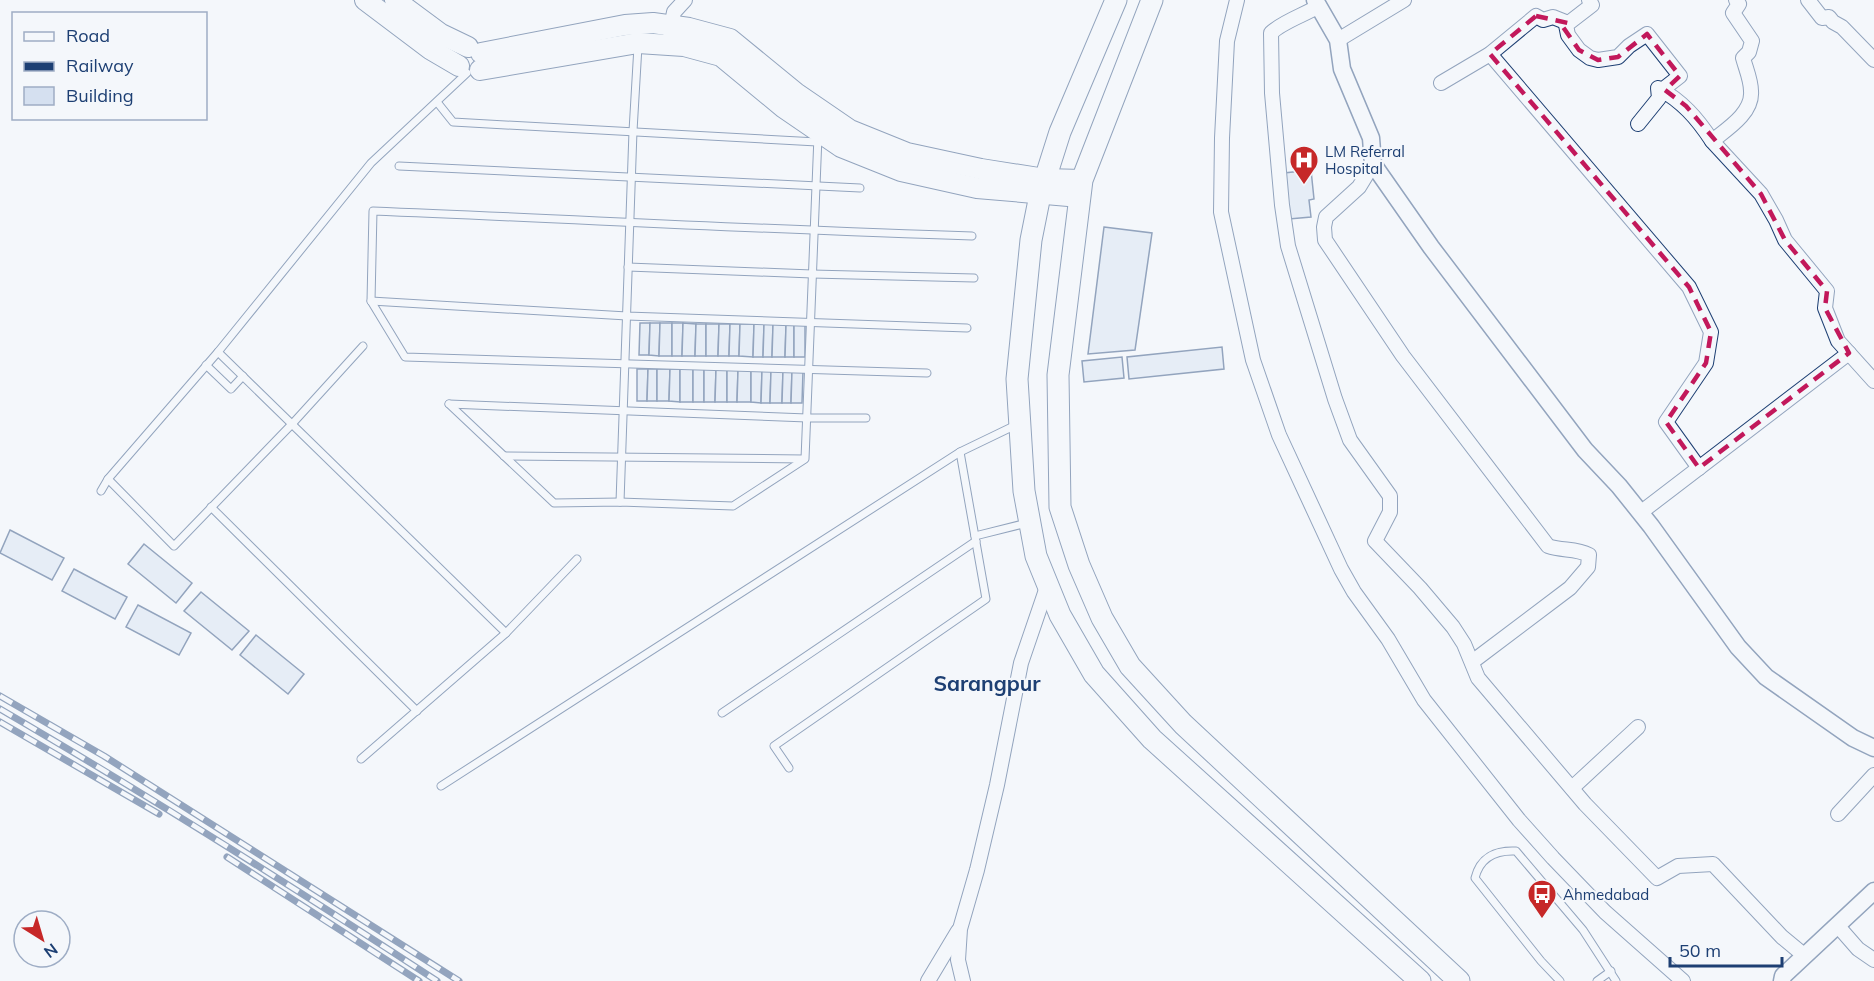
<svg xmlns="http://www.w3.org/2000/svg" width="1874" height="981" font-family="Mulish,sans-serif">
<style>
.building{fill:#d5e0f0;stroke:#1d3f73;stroke-width:1.5}
.lines{fill:none;stroke-linecap:round;stroke-linejoin:round}
.service-casing{stroke:#1d3f73;stroke-width:9}
.minor-casing{stroke:#1d3f73;stroke-width:16}
.tertiary-casing{stroke:#1d3f73;stroke-width:19}
.secondary-casing{stroke:#1d3f73;stroke-width:22}
.primary-casing{stroke:#1d3f73;stroke-width:23}
.service{stroke:#f4f7fb;stroke-width:7}
.minor{stroke:#f4f7fb;stroke-width:14}
.tertiary{stroke:#f4f7fb;stroke-width:16}
.secondary{stroke:#f4f7fb;stroke-width:20}
.primary{stroke:#f4f7fb;stroke-width:21}
.rail-casing{stroke:#1d3f73;stroke-width:7}
.rail{stroke:#f4f7fb;stroke-width:4.5;stroke-dasharray:14;stroke-linecap:butt}
.marked{fill:none;stroke:#c2185b;stroke-width:4.5;stroke-dasharray:12 8;stroke-linejoin:round}
.labels{text-anchor:middle;dominant-baseline:central;stroke-width:4.5;stroke-linejoin:round;paint-order:stroke}
.poi-label{font-size:15px;fill:#1d3f73;stroke:#f4f7fb;text-anchor:start}
.district-label{font-size:21px;font-weight:bold;fill:#1d3f73;stroke:#f4f7fb}
</style>
<rect width="100%" height="100%" fill="#f4f7fb"/>
<!-- building -->
<g class="building">
<path d="M1311,170L1314,199L1309,200L1311,217L1289,219L1284,173Z"/>
<path d="M1104,227L1152,233L1135,350L1088,354Z"/>
<path d="M640,323H650L649,355H639Z"/>
<path d="M650,323H660L659,356L649,355Z"/>
<path d="M660,323H672V356H659Z"/>
<path d="M672,323H683L682,356H672Z"/>
<path d="M683,323L696,324L695,356H682Z"/>
<path d="M696,324H706V356H695Z"/>
<path d="M706,324H719L718,356H706Z"/>
<path d="M719,324H730L729,356H718Z"/>
<path d="M730,324H740L739,356H729Z"/>
<path d="M740,324H754L753,357L739,356Z"/>
<path d="M754,324H764L763,357H753Z"/>
<path d="M764,324H773L772,357H763Z"/>
<path d="M773,324L786,325L785,357H772Z"/>
<path d="M786,325H794V357H785Z"/>
<rect x="794" y="325" width="11" height="32"/>
<path d="M1222,347L1224,369L1129,379L1127,357Z"/>
<path d="M1122,357L1124,378L1084,382L1082,361Z"/>
<path d="M637,369H648L647,401H637Z"/>
<path d="M648,369H657V401H647Z"/>
<path d="M657,369H670L669,401H657Z"/>
<path d="M670,369H680V402L669,401Z"/>
<rect x="680" y="369" width="13" height="33"/>
<rect x="693" y="369" width="11" height="33"/>
<path d="M704,369H716L715,402H704Z"/>
<path d="M716,369L727,370V402H715Z"/>
<path d="M727,370H738L737,402H727Z"/>
<path d="M738,370H751V402H737Z"/>
<path d="M751,370H762L761,403L751,402Z"/>
<path d="M762,370H771L770,403H761Z"/>
<path d="M771,370H783L782,403H770Z"/>
<path d="M783,370H792L791,403H782Z"/>
<path d="M792,370L803,371L802,403H791Z"/>
<path d="M10,530L64,558L52,580L0,553Z"/>
<path d="M144,544L192,583L176,603L128,564Z"/>
<path d="M74,569L127,597L115,619L62,591Z"/>
<path d="M201,592L249,631L232,650L184,611Z"/>
<path d="M138,605L191,633L179,655L126,627Z"/>
<path d="M256,635L304,674L288,694L240,655Z"/>
</g>
<g class="lines">
<!-- service casing -->
<g class="service-casing">
<g id="service">
<path d="M437,102L453,122L817,142"/>
<path d="M399,166L860,188"/>
<path d="M628,267L812,274L974,278"/>
<path d="M371,301L627,316L967,328"/>
<path d="M218,352L506,633"/>
<path d="M206,365L231,389L243,376"/>
<path d="M927,373L405,357L371,301L373,211C573,219 772,230 972,236"/>
<path d="M449,404L554,503L620,502L733,506L805,459L818,136"/>
<path d="M449,404L807,418H866"/>
<path d="M504,456L804,459"/>
<path d="M108,479L174,546L293,423L363,346"/>
<path d="M101,491L108,479L218,352L371,163L467,73"/>
<path d="M620,502L633,131L638,46"/>
<path d="M211,507L417,711"/>
<path d="M975,536L1027,523"/>
<path d="M722,713L976,541"/>
<path d="M361,759L506,633L577,559"/>
<path d="M789,768L774,746L986,599L960,452"/>
<path d="M441,786L960,452L1018,424"/>
<path d="M1560,981L1541,961L1475,878C1480,857 1496,850 1516,851L1583,930L1616,981"/>
<path d="M1597,981L1611,971"/>
</g>
</g>
<!-- minor casing -->
<g class="minor-casing">
<g id="minor">
<path d="M1237,0L1227,41L1222,138L1221,212L1253,360L1279,435L1341,569L1354,592L1388,639L1424,700L1519,820L1553,858L1605,912L1683,981"/>
<path d="M1589,0L1592,5L1566,25L1568,35L1579,50L1590,58L1598,60L1618,57L1629,46L1647,34L1680,76L1662,90"/>
<path d="M1736,0L1739,4L1733,13L1752,41L1749,52L1743,58C1746,69 1751,80 1751,91C1753,113 1727,129 1712,141L1761,194L1776,220L1785,240L1827,291L1825,308L1838,341L1874,381"/>
<path d="M1808,0L1822,18L1829,17L1833,22L1842,27L1874,60"/>
<path d="M1319,6C1304,15 1282,22 1271,33L1272,93L1282,205L1288,246L1335,399L1350,440L1390,496V512L1375,541L1420,588L1453,627L1464,644L1478,678L1585,804L1657,878L1678,866L1713,864L1782,937L1805,956"/>
<path d="M670,32L674,12L685,0"/>
<path d="M1338,40L1404,0"/>
<path d="M1490,54L1689,287L1711,332L1706,363L1666,422L1699,468"/>
<path d="M1441,83L1490,54L1536,16L1543,20L1553,17L1568,23"/>
<path d="M1638,124L1659,98L1658,88C1682,101 1697,118 1712,141"/>
<path d="M1373,164L1359,187L1326,217L1324,227L1325,240L1403,356L1548,546C1562,551 1576,548 1589,555L1588,567L1570,588L1472,662"/>
<path d="M1640,513L1849,353"/>
<path d="M1572,788L1638,727"/>
<path d="M1838,814L1874,775"/>
<path d="M1837,925L1858,949L1874,960"/>
<path d="M928,981L958,931"/>
<path d="M963,981L958,960L960,929L977,870L997,785L1021,663L1048,584"/>
</g>
</g>
<!-- tertiary casing -->
<g class="tertiary-casing">
<g id="tertiary">
<path d="M1315,0L1338,40L1342,69L1371,138L1373,164L1431,247L1585,450L1619,486L1651,526L1738,647L1766,677L1853,738L1874,748"/>
<path d="M1782,981L1783,976L1874,891"/>
</g>
</g>
<!-- secondary casing -->
<g class="secondary-casing">
<g id="secondary">
<path d="M365,0L430,49L459,66"/>
<path d="M395,0L441,34L468,47"/>
<path d="M481,53L625,25L653,23L689,28L730,39L796,93L850,130L907,153L981,169L1045,179L1082,180"/>
<path d="M480,70L638,43L684,46L721,56L784,108L841,147L901,171L977,188L1080,197"/>
</g>
</g>
<!-- primary casing -->
<g class="primary-casing">
<g id="primary">
<path d="M1116,0L1060,132L1040,195L1031,240L1017,379L1024,491L1036,556L1060,615L1094,674L1152,739L1420,981"/>
<path d="M1152,0L1082,180L1058,375L1060,507L1079,565L1102,618L1130,666L1183,724L1459,981"/>
</g>
</g>
<!-- service -->
<use href="#service" class="service"/>
<!-- minor -->
<use href="#minor" class="minor"/>
<!-- tertiary -->
<use href="#tertiary" class="tertiary"/>
<!-- secondary -->
<use href="#secondary" class="secondary"/>
<!-- primary -->
<use href="#primary" class="primary"/>
<!-- rail casing -->
<g class="rail-casing">
<g id="rail">
<path d="M0,696L104,756L459,981"/>
<path d="M0,709C148,795 293,887 437,981"/>
<path d="M0,722L159,814"/>
<path d="M227,857L419,981"/>
</g>
</g>
<!-- rail -->
<use href="#rail" class="rail"/>
</g>
<!-- marked area -->
<path d="M0 0H1874V981H0ZM1536,16L1568,23L1563,27L1579,50L1598,60L1618,57L1647,34L1680,76L1665,90L1686,106L1761,194L1785,240L1827,291L1825,308L1849,353L1699,468L1666,422L1706,363L1711,332L1689,287L1490,54Z" fill="#f4f7fb" fill-opacity=".55" fill-rule="evenodd"/>
<path class="marked" d="M1536,16L1568,23L1563,27L1579,50L1598,60L1618,57L1647,34L1680,76L1665,90L1686,106L1761,194L1785,240L1827,291L1825,308L1849,353L1699,468L1666,422L1706,363L1711,332L1689,287L1490,54Z"/>
<!-- icons -->
<defs>
<g id="hospital-pin" transform="scale(1.5)"><path d="M0 17L-7.5 6A9.5 9.5 0 1 1 7.5 6Z" fill="#c62828" stroke="#f4f7fb"/><path d="M-5-5h3v3.5h4V-5h3V5h-3V1.5h-4V5h-3Z" fill="#fff"/></g>
<g id="bus-pin" transform="scale(1.5)"><path d="M0 17L-7.5 6A9.5 9.5 0 1 1 7.5 6Z" fill="#c62828" stroke="#f4f7fb"/><path d="M-5-6H5V4H4V6H2V4H-2V6H-4V4H-5ZM-3.5-4V0h7V-4ZM-3.5 1.2v1.5H-2V1.2ZM2 1.2v1.5H3.5V1.2Z" fill="#fff"/></g>
</defs>
<g fill-rule="evenodd">
<use href="#hospital-pin" x="1304" y="160"/>
<use href="#bus-pin" x="1542" y="894"/>
</g>
<g class="labels">
<!-- poi labels -->
<g class="poi-label">
<text x="1325" y="151">LM Referral<tspan x="1325" dy="17">Hospital</tspan></text>
<text x="1563" y="894">Ahmedabad</text>
</g>
<!-- district labels -->
<g class="district-label">
<text x="987" y="683">Sarangpur</text>
</g>
</g>
<!-- legend -->
<rect x="12" y="12" width="195" height="108" fill="#f4f7fb" stroke="#9eadc5" stroke-width="1.5"/>
<rect x="24" y="32" width="30" height="9" fill="#f4f7fb" stroke="#9eadc5" stroke-width="1.5"/>
<text x="66" y="42" font-size="18" fill="#1d3f73">Road</text>
<rect x="24" y="62" width="30" height="9" fill="#1d3f73" stroke="#9eadc5" stroke-width="1.5"/>
<text x="66" y="72" font-size="18" fill="#1d3f73">Railway</text>
<rect x="24" y="87" width="30" height="18" fill="#d5e0f0" stroke="#9eadc5" stroke-width="1.5"/>
<text x="66" y="102" font-size="18" fill="#1d3f73">Building</text>
<!-- north arrow -->
<g transform="translate(42 939) rotate(143)"><circle r="28" fill="#f4f7fb" stroke="#9eadc5" stroke-width="1.5"/>
<path d="M0-4.5L10 22L0 15L-10 22Z" fill="#c62828"/>
<text y="-9" font-size="16" font-weight="bold" text-anchor="middle" fill="#1d3f73">N</text>
</g>
<!-- scale -->
<path d="M1670 957v9h112v-9" fill="none" stroke="#1d3f73" stroke-width="3"/>
<text x="1679" y="957" font-size="18" fill="#1d3f73" stroke="#f4f7fb" stroke-width="4.5" paint-order="stroke">50 m</text>
</svg>
